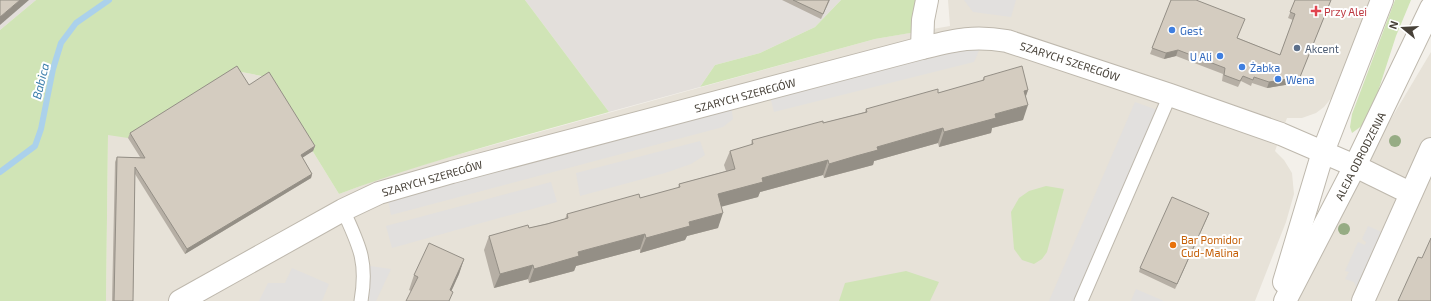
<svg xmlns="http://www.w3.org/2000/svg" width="1431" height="301" font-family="'Exo 2',sans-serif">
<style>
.residential{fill:#e7e2d8}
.industrial{fill:#e3dfdb}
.green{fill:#d0e4b6}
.parking{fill:#e2e0de}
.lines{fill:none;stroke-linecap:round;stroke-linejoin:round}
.stream{stroke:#abd1eb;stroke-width:6}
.service-casing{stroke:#beb8ad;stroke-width:15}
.minor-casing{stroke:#beb8ad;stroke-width:24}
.tertiary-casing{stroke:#beb8ad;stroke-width:24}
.service{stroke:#fff;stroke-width:13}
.minor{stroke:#fff;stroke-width:22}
.tertiary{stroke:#fff;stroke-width:22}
.tree{fill:#96ac84}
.wall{fill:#b6afa5}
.shaded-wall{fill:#948f86}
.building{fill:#d4ccc0;stroke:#948f86}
.health-dot{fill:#e0444e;stroke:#fff;stroke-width:1.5}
.shop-dot{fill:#3f7fe0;stroke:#fff;stroke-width:1.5}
.service-dot{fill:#5c6f8a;stroke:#fff;stroke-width:1.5}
.food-dot{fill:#e8710a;stroke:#fff;stroke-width:1.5}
.labels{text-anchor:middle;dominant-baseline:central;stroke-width:4;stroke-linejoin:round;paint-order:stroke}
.health-label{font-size:11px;fill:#be3a42;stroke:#fff;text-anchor:start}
.shop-label{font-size:11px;fill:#366cbe;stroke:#fff;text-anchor:start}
.service-label{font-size:11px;fill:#4e5e75;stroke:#fff;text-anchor:start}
.street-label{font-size:11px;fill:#474138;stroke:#fff}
.food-label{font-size:11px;fill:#c56008;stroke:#fff;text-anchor:start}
.water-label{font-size:12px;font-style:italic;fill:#397caa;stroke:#fff}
</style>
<rect width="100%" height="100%" fill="#f3f0ea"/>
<!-- residential -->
<g class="residential">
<path d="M948,0H1370L1333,96L1324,107L1316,113L1302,118H1287L1275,151L1284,160L1292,173L1294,194L1286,222L1255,301H106L108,135L236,71L267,77L339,194L389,175L446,158L875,39L950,26Z"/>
<path d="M1431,52V301H1296L1379,139Z"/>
</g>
<!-- industrial -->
<g class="industrial">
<path d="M0,0H36L0,30Z"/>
<path d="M525,0H841L815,27L760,53L715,65L700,87L609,112Z"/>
</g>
<!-- green -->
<g class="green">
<path d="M36,0H525L609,112C519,137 427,161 339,194L267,77L236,71L128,138L108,135L106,301H0V30Z"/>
<path d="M841,0H927L922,31L875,39L700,87L715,65L760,53L815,27Z"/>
<path d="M1395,0H1411L1396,36L1372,110L1363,125L1352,133L1350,127L1352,114Z"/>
<path d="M1046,186L1064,189L1047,252L1042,259L1034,264L1022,260L1014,249L1011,212L1019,198L1029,191Z"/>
<path d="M906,271L939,282L930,301H839L845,283Z"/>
</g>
<!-- parking -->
<g class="parking">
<path d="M964,0H1016L1011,17L973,12Z"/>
<path d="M985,37L974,62L774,112L771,100L790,83Z"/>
<path d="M730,99L733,119L723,127L391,215L386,191Z"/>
<path d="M1135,102L1163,112L1081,301H1049Z"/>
<path d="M700,141L705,155L691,164L665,173L580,196L576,173Z"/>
<path d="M551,182L557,202L392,248L386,226Z"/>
<path d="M1368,226L1391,236L1367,291L1356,287L1354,282L1345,279L1349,272L1345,271L1358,242L1365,245L1366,242L1362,239Z"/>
<path d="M363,265L391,269L376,301H361Z"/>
<path d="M292,268L329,284L322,301H259L268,283H285Z"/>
<path d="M1136,289L1164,301H1131Z"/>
</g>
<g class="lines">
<!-- stream -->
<path class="stream" d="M0,172L35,146L41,129L53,69L61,43L76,23L109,0"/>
<!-- service casing -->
<g class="service-casing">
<g id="service">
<path d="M343,210C359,245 368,261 361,301"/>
<path d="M1081,301L1170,95"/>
</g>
</g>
<!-- minor casing -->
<g class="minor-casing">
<g id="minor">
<path d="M922,48L923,20L927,0"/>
<path d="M180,301L343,210L379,193L452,172L922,48C955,40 973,35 1007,41L1170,95L1281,134L1355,166L1410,193"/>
<path d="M1363,301L1431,149"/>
</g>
</g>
<!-- tertiary casing -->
<g class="tertiary-casing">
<g id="tertiary">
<path d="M1284,282L1323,152L1382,0"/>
<path d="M1285,301L1355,166L1431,8"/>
</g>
</g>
<!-- service -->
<use href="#service" class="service"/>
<!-- minor -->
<use href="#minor" class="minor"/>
<!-- tertiary -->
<use href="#tertiary" class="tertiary"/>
</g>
<!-- trees -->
<g class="tree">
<circle cx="1395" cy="141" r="6"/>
<circle cx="1344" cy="229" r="6"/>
</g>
<!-- wall -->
<g class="wall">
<path d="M782,0H830L821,19Z"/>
<path d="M1171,0L1238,38L1280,55L1293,20L1288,18L1295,0H1331L1297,83L1267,88L1252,83L1251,86L1241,81L1238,87L1222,81L1223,74L1176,56L1164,59L1150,54Z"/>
<path d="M984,77L1028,90L1026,96L1023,120L992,128L991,133L939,147L938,143L874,161L873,165L851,171L824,178L823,175L760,192L758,197L721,206L718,228L687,236L685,240L640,253V249L576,266L574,271L529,283L528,279L494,288L484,250L489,236L529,228L565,219L567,214L640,198L678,188L679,184L726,171L724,165L730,151L751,145L752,140L823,123L865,112L866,109L938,93L982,81Z"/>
<path d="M249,85L315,146L313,151L302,157L312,174L311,178L185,254L135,174L133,301H112L115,162L117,157H140L128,138L130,133Z"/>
<path d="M1209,213L1175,289L1139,272L1140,268Z"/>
<path d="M464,259L459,274L451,291H411L409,290L414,275Z"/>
</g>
<!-- shaded-wall -->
<g class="shaded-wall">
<path d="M20,0H29L0,25V17Z"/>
<path d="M1331,0L1297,83L1267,88L1269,82Z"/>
<path d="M1178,50L1176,56L1164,59L1166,53Z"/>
<path d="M1028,90L1023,104L1024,91Z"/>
<path d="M1028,105L1023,120L992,128L991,133L939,147L944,132L995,114Z"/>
<path d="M943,128L938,143L874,161L873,165L824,178L829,164L877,147Z"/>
<path d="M315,146L313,151L299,160L301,155Z"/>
<path d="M828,160L823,175L760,192L758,197L713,209L718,194L762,178Z"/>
<path d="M312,174L311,178L185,254L187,249Z"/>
<path d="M723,213L718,228L687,236L685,240L640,253L646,238L689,222Z"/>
<path d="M1209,213L1207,218L1175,289L1177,284Z"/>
<path d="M645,234L640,249L576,266L574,271L529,283L534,269L578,252Z"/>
<path d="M464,259L459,274L447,301L450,290Z"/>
<path d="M533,265L528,279L494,288L500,274Z"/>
</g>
<!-- building -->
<g class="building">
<path d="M0,0H20L0,17Z"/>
<path d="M793,0H829L823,14Z"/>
<path d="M1171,0H1196L1245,19L1237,38L1280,55L1295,14L1290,12L1295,0H1331L1300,77L1269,82L1254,77L1253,80L1243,76L1240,81L1224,75L1225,68L1178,50L1166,53L1152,48Z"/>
<path d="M237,66L249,85L269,72L315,146L301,155L312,174L187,249L135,167L133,301H114L117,157L145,158L130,133Z"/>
<path d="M1022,66L1028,90L1024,91L1028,105L995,114L996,118L944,132L943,128L877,147L878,150L856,156L829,164L828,160L762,178L763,182L718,194L723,213L689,222L690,226L646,238L645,234L578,252L579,256L534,269L533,265L500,274L489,236L528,225L529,228L547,224L568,218L567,214L639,194L640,198L680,187L679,184L735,169L730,151L753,144L752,140L823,121V123L867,112L866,109L938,89V93L959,87L984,80V77Z"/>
<path d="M1172,197L1209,213L1177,284L1140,268Z"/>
<path d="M1431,238V301H1398L1418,257L1422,258Z"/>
<path d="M429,243L464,259L450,290L453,292L449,301H406L418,277L414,275Z"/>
</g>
<!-- markers -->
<path class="health-dot" d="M1314 5h4v4h4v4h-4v4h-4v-4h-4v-4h4z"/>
<g class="shop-dot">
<circle cx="1172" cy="30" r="4"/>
<circle cx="1220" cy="56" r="4"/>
<circle cx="1242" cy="67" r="4"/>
<circle cx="1278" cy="79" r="4"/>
</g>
<circle class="service-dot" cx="1297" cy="48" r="4"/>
<circle class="food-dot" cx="1173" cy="245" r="4"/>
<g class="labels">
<!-- health labels -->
<g class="health-label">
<text x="1324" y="11">Przy Alei</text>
</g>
<!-- shop labels -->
<g class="shop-label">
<text x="1180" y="30">Gest</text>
<text x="1212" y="56" text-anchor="end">U Ali</text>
<text x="1250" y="67">Żabka</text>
<text x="1286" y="79">Wena</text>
</g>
<!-- service labels -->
<g class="service-label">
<text x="1305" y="48">Akcent</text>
</g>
<!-- street labels -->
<g class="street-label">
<text transform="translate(1070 61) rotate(18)">SZARYCH SZEREGÓW</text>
<text transform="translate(745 95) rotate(-15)">SZARYCH SZEREGÓW</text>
<text transform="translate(1360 156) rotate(-63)">ALEJA ODRODZENIA</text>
<text transform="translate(432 178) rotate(-16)">SZARYCH SZEREGÓW</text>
</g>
<!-- food labels -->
<g class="food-label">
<text x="1181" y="239">Bar Pomidor<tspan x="1181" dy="13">Cud-Malina</tspan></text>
</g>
<!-- water labels -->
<g class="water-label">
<text transform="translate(40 81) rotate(-76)">Babica</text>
</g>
</g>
<!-- north arrow -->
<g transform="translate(1403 28) rotate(288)" stroke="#ffffff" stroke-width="3" paint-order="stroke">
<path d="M0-3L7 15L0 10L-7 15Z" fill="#474138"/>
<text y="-6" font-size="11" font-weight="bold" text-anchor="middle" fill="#474138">N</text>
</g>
</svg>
